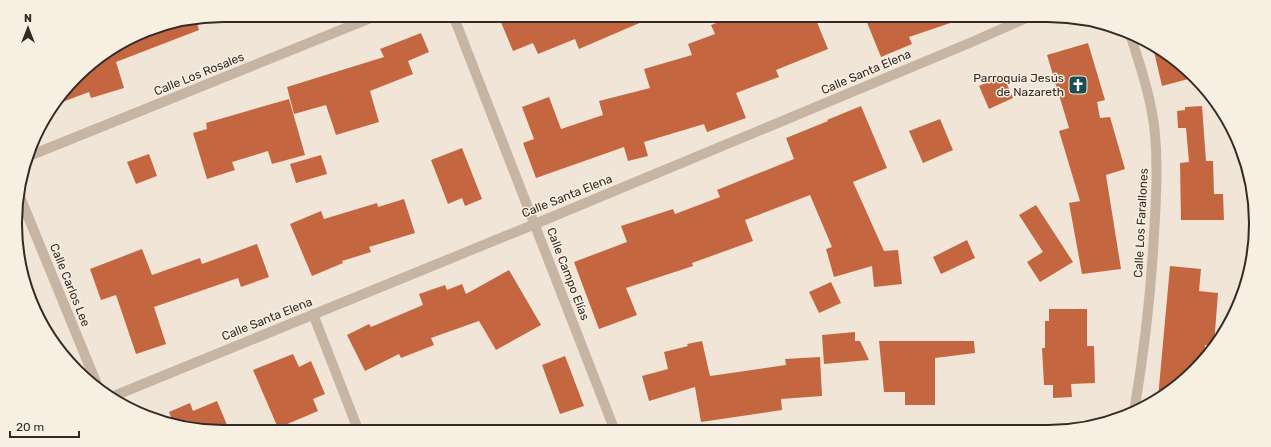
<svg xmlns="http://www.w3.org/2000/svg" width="1271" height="447" font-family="Rubik,sans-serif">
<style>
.building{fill:#c46741}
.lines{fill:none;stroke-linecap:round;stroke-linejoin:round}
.minor{stroke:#c7b5a3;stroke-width:10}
.labels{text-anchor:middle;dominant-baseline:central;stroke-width:3;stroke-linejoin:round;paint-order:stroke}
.street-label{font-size:12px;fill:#332a25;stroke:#f8efe3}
.poi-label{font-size:12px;fill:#332a25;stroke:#f8efe3;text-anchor:end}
.rim{fill:none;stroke:#332a25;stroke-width:2}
</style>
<rect width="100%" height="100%" fill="#f0e5d7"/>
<!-- building -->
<g class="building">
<path d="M498,15H658L579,49L575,39L538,54L533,43L513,51Z"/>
<path d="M737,15H814L828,49L776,70L779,77L736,93L746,118L707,132L704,124L644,142L648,156L628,161L624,147L536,178L523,143L534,139L522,107L549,97L561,129L603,115L599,101L650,88L644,69L692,55L688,44L715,34L711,25Z"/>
<path d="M864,15H964L965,18L909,37L912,44L881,57Z"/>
<path d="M196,20L199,30L116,62L124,88L91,98L89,92L57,104L86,67L144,31Z"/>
<path d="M421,33L429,52L408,61L413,74L370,91L379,122L336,135L326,105L294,114L287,87L384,57L380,49Z"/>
<path d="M1088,43L1105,100L1097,102L1100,118L1110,117L1125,169L1106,175L1121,269L1082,274L1069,203L1080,201L1059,131L1069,128L1047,55Z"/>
<path d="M1153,47L1174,58L1192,78L1162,86Z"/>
<path d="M1003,75L1013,98L989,109L979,86Z"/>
<path d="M289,99L305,155L272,164L268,151L232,162L235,170L207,179L193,133L207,129L206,123Z"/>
<path d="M861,106L887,168L853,182L884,251L898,250L902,284L874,287L872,266L834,277L826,249L832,247L810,195L745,220L753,241L692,263L693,266L626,288L637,315L599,329L574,262L627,242L621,226L673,209L675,214L720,197L717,190L794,159L786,138L828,121L827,120Z"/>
<path d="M1202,106L1206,161H1213L1214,194H1223L1224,220H1181L1180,163L1189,162L1186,128H1178L1177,111L1185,110V107Z"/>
<path d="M940,119L953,150L923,163L909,131Z"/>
<path d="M462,148L482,199L465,206L462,198L448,204L431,160Z"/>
<path d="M149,154L157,176L136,184L127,162Z"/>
<path d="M321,155L327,174L296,183L290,164Z"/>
<path d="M404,199L415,233L369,247L371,252L342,261L343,263L312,276L290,224L321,211L324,219L377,203L378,207Z"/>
<path d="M1036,205L1073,262L1040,282L1027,262L1043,252L1019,215Z"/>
<path d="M967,240L975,258L941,274L933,257Z"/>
<path d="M257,244L269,277L241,287L238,278L154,307L166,344L136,354L116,295L101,300L90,269L142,249L152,275L200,258L202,264Z"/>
<path d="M1170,266L1201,269L1199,291L1218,293L1214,345H1205L1204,358L1186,379L1158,398Z"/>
<path d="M509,270L541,325L496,350L479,321L431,338L434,345L401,358L399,354L365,371L347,335L369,324L371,327L423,305L419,294L445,285L447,290L462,284L466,294Z"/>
<path d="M831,282L841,303L819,313L809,292Z"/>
<path d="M1049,309H1087V346H1094L1095,383L1071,384L1072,397L1053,398V385H1044L1042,348H1045V321H1049Z"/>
<path d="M855,332V341H860L869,360L824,364L822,335Z"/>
<path d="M702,341L710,376L786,365L785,359L820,357L822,396L781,399L782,410L701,422L695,387L649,401L642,376L668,369L664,352L688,346L687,344Z"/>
<path d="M879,341H974L975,353L935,358V405H905V392H884Z"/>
<path d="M293,354L299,367L311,361L325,394L313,399L318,411L278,428L253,370Z"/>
<path d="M565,356L584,406L560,414L542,365Z"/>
<path d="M217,401L230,432L170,425L165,423L172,420L169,412L190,403L193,411Z"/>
</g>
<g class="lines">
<!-- minor -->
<g class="minor">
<path d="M453,15L615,431"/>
<path d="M1131,37C1141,68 1152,101 1155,134C1158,168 1156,201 1154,234C1151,294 1144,353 1134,412"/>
<path d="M29,156L378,15"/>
<path d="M18,192L98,387"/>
<path d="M313,314L359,432"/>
<path d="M109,398L535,224L972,42L1033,15"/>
<path d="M1052,430L1077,429"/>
</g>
</g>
<!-- icons -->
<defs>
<g id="church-square" transform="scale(1)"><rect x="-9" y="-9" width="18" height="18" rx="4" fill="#1c4d53" stroke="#f8efe3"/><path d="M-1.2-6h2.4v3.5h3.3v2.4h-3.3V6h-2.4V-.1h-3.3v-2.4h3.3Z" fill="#fff"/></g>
</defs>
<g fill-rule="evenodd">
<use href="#church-square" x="1078" y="85"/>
</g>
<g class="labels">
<!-- street labels -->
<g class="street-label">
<text transform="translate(866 72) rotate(-23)">Calle Santa Elena</text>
<text transform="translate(199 74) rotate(-22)">Calle Los Rosales</text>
<text transform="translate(567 196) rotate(-22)">Calle Santa Elena</text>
<text transform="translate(1141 223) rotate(-87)">Calle Los Farallones</text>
<text transform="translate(568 274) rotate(69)">Calle Campo Elías</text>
<text transform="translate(70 285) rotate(68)">Calle Carlos Lee</text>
<text transform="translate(267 319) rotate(-22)">Calle Santa Elena</text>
</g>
<!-- poi labels -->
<g class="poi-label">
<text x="1064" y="78">Parroquia Jesús<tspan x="1064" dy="14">de Nazareth</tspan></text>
</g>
</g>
<!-- crop -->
<path d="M0 0H1271V447H0ZM223 22H1048A201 201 0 0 1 1249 223V224A201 201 0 0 1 1048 425H223A201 201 0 0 1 22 224V223A201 201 0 0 1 223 22Z" fill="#f8efe3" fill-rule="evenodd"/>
<path class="rim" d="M223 22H1048A201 201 0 0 1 1249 223V224A201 201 0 0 1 1048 425H223A201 201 0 0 1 22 224V223A201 201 0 0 1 223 22Z"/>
<!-- north arrow -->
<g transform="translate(28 28)" stroke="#f8efe3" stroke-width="3" paint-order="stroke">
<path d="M0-3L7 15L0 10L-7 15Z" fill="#332a25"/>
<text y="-6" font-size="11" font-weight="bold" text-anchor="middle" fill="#332a25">N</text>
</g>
<!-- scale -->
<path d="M10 431v6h69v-6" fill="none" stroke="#332a25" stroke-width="2"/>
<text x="16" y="431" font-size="12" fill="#332a25" stroke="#f8efe3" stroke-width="3" paint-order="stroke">20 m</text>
</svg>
